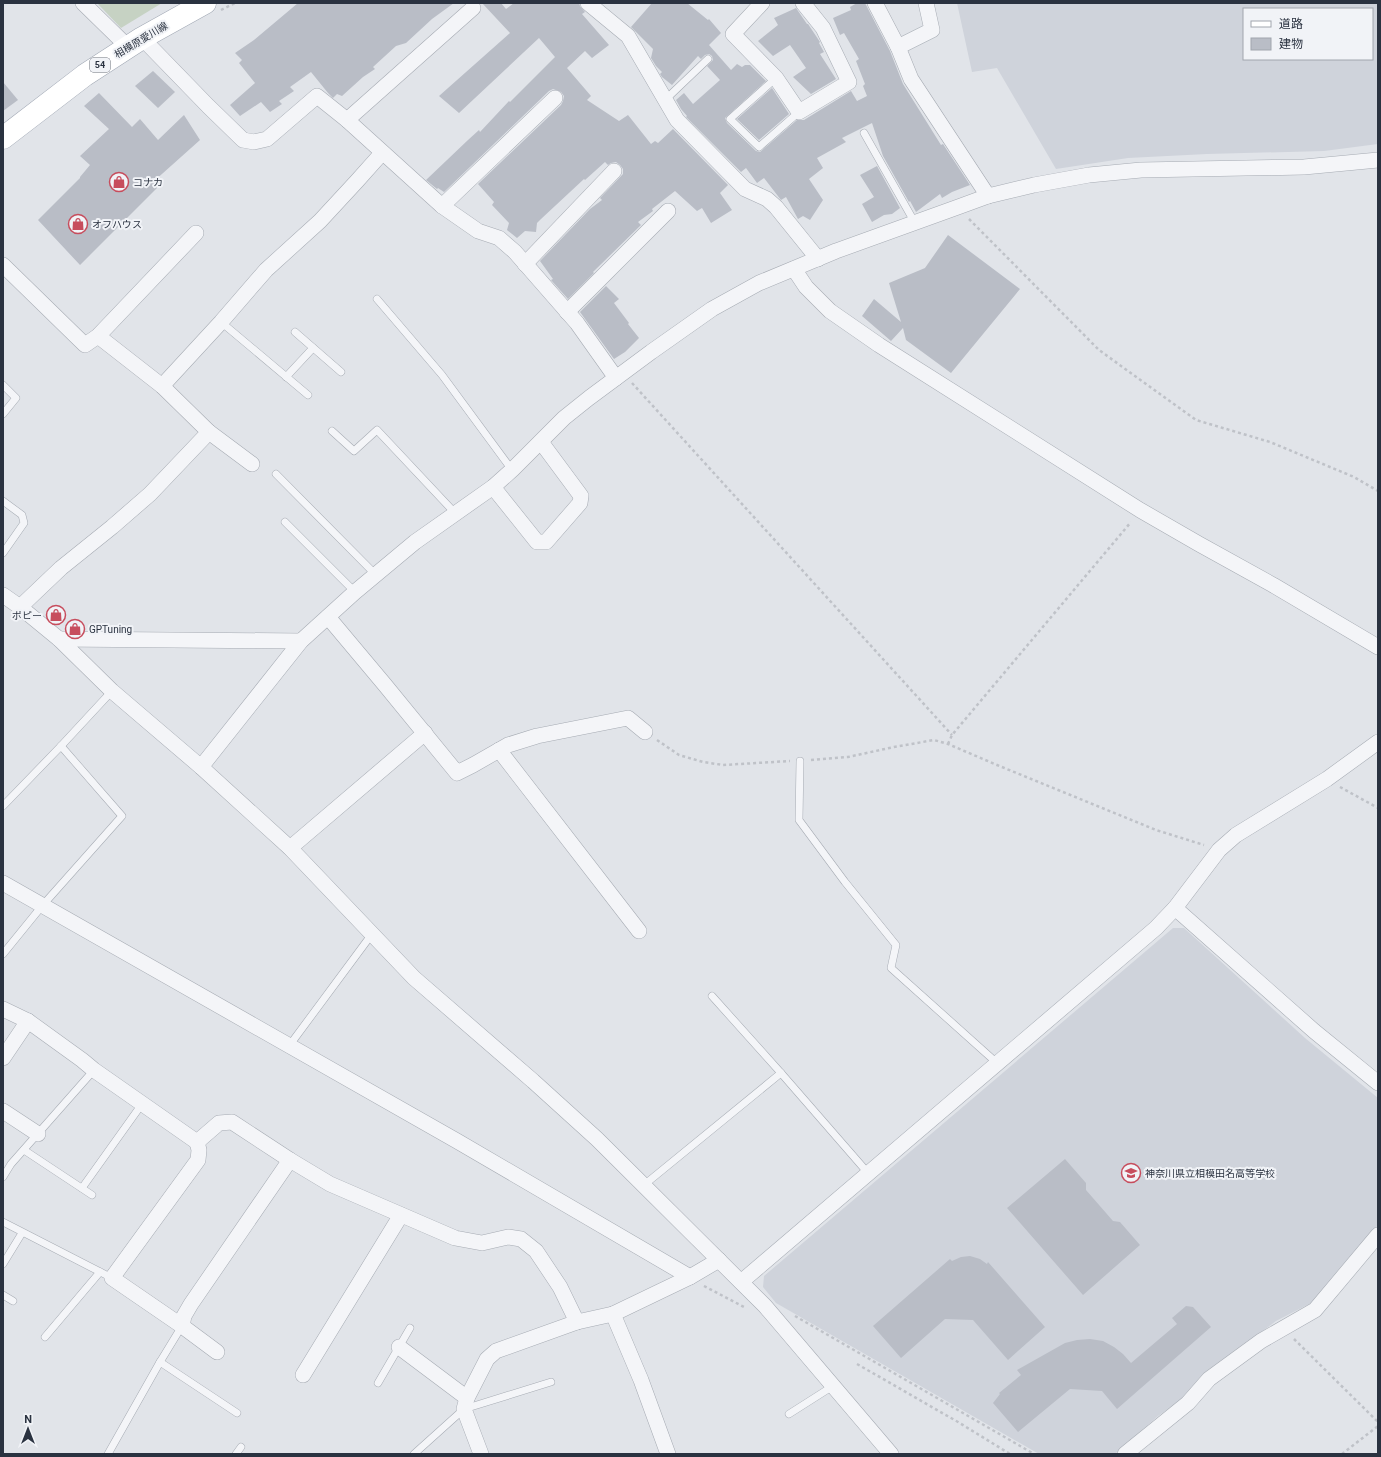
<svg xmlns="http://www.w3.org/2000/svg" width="1381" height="1457" font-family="Roboto,'Noto Sans JP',sans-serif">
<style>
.built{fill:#cfd3db;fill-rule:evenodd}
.green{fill:#c6d2c3}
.building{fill:#b9bdc6}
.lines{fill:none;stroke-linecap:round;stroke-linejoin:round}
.service-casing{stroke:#a6abb3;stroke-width:8}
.minor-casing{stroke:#a6abb3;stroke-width:16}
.primary-casing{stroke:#a1a8b4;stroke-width:23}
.path{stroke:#bfc2c8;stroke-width:2.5;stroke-dasharray:3 3;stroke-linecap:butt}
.service{stroke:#f4f5f8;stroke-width:7}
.minor{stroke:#f4f5f8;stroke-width:15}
.primary{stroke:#fff;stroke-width:22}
.labels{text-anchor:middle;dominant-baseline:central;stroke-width:4;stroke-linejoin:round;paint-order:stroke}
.shield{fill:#f1f3f7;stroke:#666c77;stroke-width:1}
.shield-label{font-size:9px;font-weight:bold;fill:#2a3240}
.street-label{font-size:10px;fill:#2a3240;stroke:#f1f3f7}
.poi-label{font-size:10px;fill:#2a3240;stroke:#f1f3f7;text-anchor:start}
</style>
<rect width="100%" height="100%" fill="#e1e4e9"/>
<!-- built -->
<g class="built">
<path d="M957,3H1378V144L1324,151L1207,154L1128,158L1056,169L997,68L972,72ZM1244,9H1372V59H1244Z"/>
<path d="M1173,928H1184L1305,1038L1378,1098V1225L1313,1302L1276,1321L1208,1372L1181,1400L1158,1416L1115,1454H1039L776,1303L763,1287L764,1276Z"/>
</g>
<!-- green -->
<path class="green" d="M97,3H162L121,28Z"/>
<!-- building -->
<g class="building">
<path d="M298,3H454L432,19L406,43L396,46L373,67L375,69L363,77L342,96L337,94L333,98L328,93L311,72L290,87L294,91L279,101L282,104L270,112L261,102L240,116L230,105L255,83L239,63L242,60L235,53L254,40Z"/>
<path d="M482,3H501L506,9L514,3H579L580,6L585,12L582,14L609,45L592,58L585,51L567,68L591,96L587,100L619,121L628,115L651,144L655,141L658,143L673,129L728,185L720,193L732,210L711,223L702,208L697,211L675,191L652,209L653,211L638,222L641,225L593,272L594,273L568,299L551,280L553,279L540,261L590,209L602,200L600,198L623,174V169L620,165L616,162L611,163L608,165L605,162L585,180L584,179L541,219L537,223L536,232L525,231L517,238L507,230L509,223L492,205L494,202L478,184L561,105L563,101L564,96L561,92L553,89L549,91L444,192L438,188L437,189L426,180L468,140L479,130L480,132L509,101L510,102L555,57L539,38L459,113L439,96L510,33Z"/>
<path d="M652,3H687L708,20L709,19L721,33L709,45L731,70L737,64L742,67L745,65H750L766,81L725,118L727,123L756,151L760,152L797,120H804L851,91L857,101L867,96L863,86L865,84L856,61L859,59L844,33L840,35L833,18L851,10L850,7L857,3H865L890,51L903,84L941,145L943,144L970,185L952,192L942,198L940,194L916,212L910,201L909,202L883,156L872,123L842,138L846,142L817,158L823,168L809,179L823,200L810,220L803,216L798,219L786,197L781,200L764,178L757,183L746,168L741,172L686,117L687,116L681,109L676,100L684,93L693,104L720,80L707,66L713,60L712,56L709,54L705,55L701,59L698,56L672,85L662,77L660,74L662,72L656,66L651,58L653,49L631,27Z"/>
<path d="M796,8L807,24H808L820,42L819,43L824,52L820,54L836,79L811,94L793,77L806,68L790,45L773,56L758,41L778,25L774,18Z"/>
<path d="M153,71L175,92L158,108L135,86Z"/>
<path d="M3,82L18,100L3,111Z"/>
<path d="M772,88L789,114L759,140L737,119Z"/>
<path d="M99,93L132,127L140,119L158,140L184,115L200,140L153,182L158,187L80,265L38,220L80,178V177L90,165L80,156L109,129L84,106Z"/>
<path d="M877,166L900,208L892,214L884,215L872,222L862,204L874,197L860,175Z"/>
<path d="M948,235L1020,289L951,373L906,340L903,328L891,341L862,316L874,299L901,322L889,283L925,268Z"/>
<path d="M606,286L619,299L614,303L629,323L628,324L639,338L625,352L614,359L580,312Z"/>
<path d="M1065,1159L1086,1183V1190L1113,1221L1120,1222L1140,1245L1083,1295L1007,1208Z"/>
<path d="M970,1256L980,1259L987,1264L988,1262L1045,1327L1008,1360L973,1320L945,1319L901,1358L873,1326L950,1259L952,1261L961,1257Z"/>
<path d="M1186,1306L1193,1307L1211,1327L1117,1409L1102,1391L1070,1389L1018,1432L993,1403L1000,1394L999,1393L1021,1375L1017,1370L1065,1343L1077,1340L1090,1339L1103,1341L1114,1347L1123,1354L1131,1363L1177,1324L1172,1318Z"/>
</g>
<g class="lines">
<!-- service casing -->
<g class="service-casing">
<g id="service">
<path d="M776,78L730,119L759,147L799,112"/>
<path d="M666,99L708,59"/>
<path d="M864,133L915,223"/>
<path d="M377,299L442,375L512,470"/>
<path d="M221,322L308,395"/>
<path d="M295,332L341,372"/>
<path d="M286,377L313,348"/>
<path d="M3,385L16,398L3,414"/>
<path d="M332,431L354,451L377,430L455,513"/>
<path d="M276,474L375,574"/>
<path d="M3,501L22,515L24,523L3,553"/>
<path d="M285,522L355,592"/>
<path d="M800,761L799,820L845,882L896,945L891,968L997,1063"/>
<path d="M3,806L61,746L112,691"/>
<path d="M3,954L42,906L122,816L61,746"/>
<path d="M712,996L781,1073L868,1173"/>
<path d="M289,1046L372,934"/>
<path d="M24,1150L92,1195"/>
<path d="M3,1177L11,1164L94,1070"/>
<path d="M644,1185L781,1073"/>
<path d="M82,1188L142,1104"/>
<path d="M3,1222L112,1278"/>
<path d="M3,1264L22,1233"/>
<path d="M3,1295L13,1301"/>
<path d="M45,1337L100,1272"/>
<path d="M160,1362L237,1413"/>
<path d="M378,1383L410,1328"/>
<path d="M789,1414L833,1386"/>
<path d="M108,1454L160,1362L182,1326"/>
<path d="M236,1454L241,1447"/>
<path d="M414,1454L464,1409L551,1382"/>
</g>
</g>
<!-- minor casing -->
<g class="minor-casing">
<g id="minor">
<path d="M83,3L128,47"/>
<path d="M588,3L628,36L677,120L745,189L767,199L776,207L818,259"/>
<path d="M762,3L733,34L776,78L799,112L849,82L823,28L803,3"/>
<path d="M875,3L898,47L911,79L988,196"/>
<path d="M142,38L208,106L243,140L254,142L267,139L317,96L347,120L442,206L478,231L499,238L515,252L577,323L616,378"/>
<path d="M898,47L932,30L926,3"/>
<path d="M347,120L473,8"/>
<path d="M442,206L555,98"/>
<path d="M525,264L614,171"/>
<path d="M3,265L85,345L98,336L196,233"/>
<path d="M794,269L806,287L830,311L879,345L1140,510L1199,544L1273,585L1378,647"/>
<path d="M567,312L668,211"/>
<path d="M162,386L221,322L266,270L320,221L357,181L382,153"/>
<path d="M209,432L252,464"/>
<path d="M493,487L537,542H546L580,503L581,496L541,442"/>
<path d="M3,595L20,607L59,639L112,691L201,767L290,848L414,978L533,1081L597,1139L765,1306L891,1454"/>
<path d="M20,607L61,568L112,527L150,494L209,432L162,386L98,336"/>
<path d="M328,617L385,685L457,773L473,765L508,745L537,736L628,718L645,732"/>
<path d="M59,639L301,641"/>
<path d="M499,750L639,931"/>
<path d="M201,767L301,641L355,592L415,542L493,487L512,470L564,418L589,398L651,352L712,309L759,283L836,251L958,207L988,196L1034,185L1089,175L1141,170L1304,167L1378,160"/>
<path d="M290,848L425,733"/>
<path d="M3,883L457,1141L690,1277"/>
<path d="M1175,908L1314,1031L1378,1083"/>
<path d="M3,1009L28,1021L82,1060L94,1070L197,1142L219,1123L232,1122L290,1160L330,1184L455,1238L482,1243L508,1237L521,1239L536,1251L560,1287L577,1322"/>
<path d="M3,1058L28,1021"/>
<path d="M3,1111L38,1134"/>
<path d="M197,1142L199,1150L198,1160L112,1278L182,1326L217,1352"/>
<path d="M741,1282L1156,928L1175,908L1219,850L1236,835L1327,779L1378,742"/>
<path d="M182,1326L184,1316L191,1304L290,1160"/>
<path d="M399,1347L467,1398"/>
<path d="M303,1375L401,1215"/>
<path d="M481,1454L464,1409L467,1398L487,1359L496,1351L577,1322L613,1314"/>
<path d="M668,1454L641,1380L613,1314L690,1277L719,1260"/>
<path d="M1125,1454L1188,1403L1209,1379L1261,1341L1315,1310L1378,1235"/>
</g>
</g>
<!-- primary casing -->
<g class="primary-casing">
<path id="primary" d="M3,138L85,75L142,38L205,3"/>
</g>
<!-- path -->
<g class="path">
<path d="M221,10L235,3"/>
<path d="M969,219L1099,350L1196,420L1270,442L1354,477L1378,491"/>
<path d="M632,383L952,735"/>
<path d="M657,740L679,755L703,762L723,765L790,761"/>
<path d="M948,744L952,735L1131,522"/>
<path d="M811,760L848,757L894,747L934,740L948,744L997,765L1156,830L1204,845"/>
<path d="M1340,787L1378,808"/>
<path d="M704,1286L744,1307"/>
<path d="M795,1316L1034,1454"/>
<path d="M1294,1339L1378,1422"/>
<path d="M857,1364L958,1422L1010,1454"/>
<path d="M1342,1454L1378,1426"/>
</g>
<!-- service -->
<use href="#service" class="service"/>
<!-- minor -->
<use href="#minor" class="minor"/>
<!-- primary -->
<use href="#primary" class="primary"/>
</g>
<!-- icons -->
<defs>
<g id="shop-ring" transform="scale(1)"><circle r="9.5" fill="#f1f3f7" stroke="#c74d5d" stroke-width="1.5"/><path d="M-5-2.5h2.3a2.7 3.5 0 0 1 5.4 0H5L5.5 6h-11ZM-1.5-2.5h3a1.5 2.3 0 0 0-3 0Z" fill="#c74d5d"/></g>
<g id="school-ring" transform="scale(1)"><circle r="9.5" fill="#f1f3f7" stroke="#c74d5d" stroke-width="1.5"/><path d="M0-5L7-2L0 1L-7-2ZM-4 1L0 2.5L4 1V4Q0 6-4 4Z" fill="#c74d5d"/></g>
</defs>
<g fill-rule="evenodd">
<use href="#shop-ring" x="119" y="182"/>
<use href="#shop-ring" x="78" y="224"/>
<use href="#shop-ring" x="56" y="615"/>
<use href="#shop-ring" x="75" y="629"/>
<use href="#school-ring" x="1131" y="1173"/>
</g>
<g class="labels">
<!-- shield labels -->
<rect class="shield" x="90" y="58" width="20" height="14" rx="3"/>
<g class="shield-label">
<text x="100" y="65">54</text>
</g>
<!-- street labels -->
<g class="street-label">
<text transform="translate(141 40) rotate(-31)">相模原愛川線</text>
</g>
<!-- poi labels -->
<g class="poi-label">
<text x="133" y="182">コナカ</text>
<text x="92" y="224">オフハウス</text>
<text x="42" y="615" text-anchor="end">ポピー</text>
<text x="89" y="629">GPTuning</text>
<text x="1145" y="1173">神奈川県立相模田名高等学校</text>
</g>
</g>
<!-- border -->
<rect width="1381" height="1457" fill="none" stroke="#2a3240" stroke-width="8"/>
<!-- legend -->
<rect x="1243" y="8" width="130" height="52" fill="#f1f3f7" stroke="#a1a6ae"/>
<rect x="1251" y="21" width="20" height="6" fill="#ffffff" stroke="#a1a6ae"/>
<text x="1279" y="28" font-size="12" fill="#2a3240">道路</text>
<rect x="1251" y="38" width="20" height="12" fill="#b9bdc6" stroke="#a1a6ae"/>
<text x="1279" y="48" font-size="12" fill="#2a3240">建物</text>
<!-- north arrow -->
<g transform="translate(28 1429)" stroke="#f1f3f7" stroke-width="3" paint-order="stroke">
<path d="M0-3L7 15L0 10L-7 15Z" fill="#2a3240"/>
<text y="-6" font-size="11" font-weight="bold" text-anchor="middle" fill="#2a3240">N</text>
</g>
</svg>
